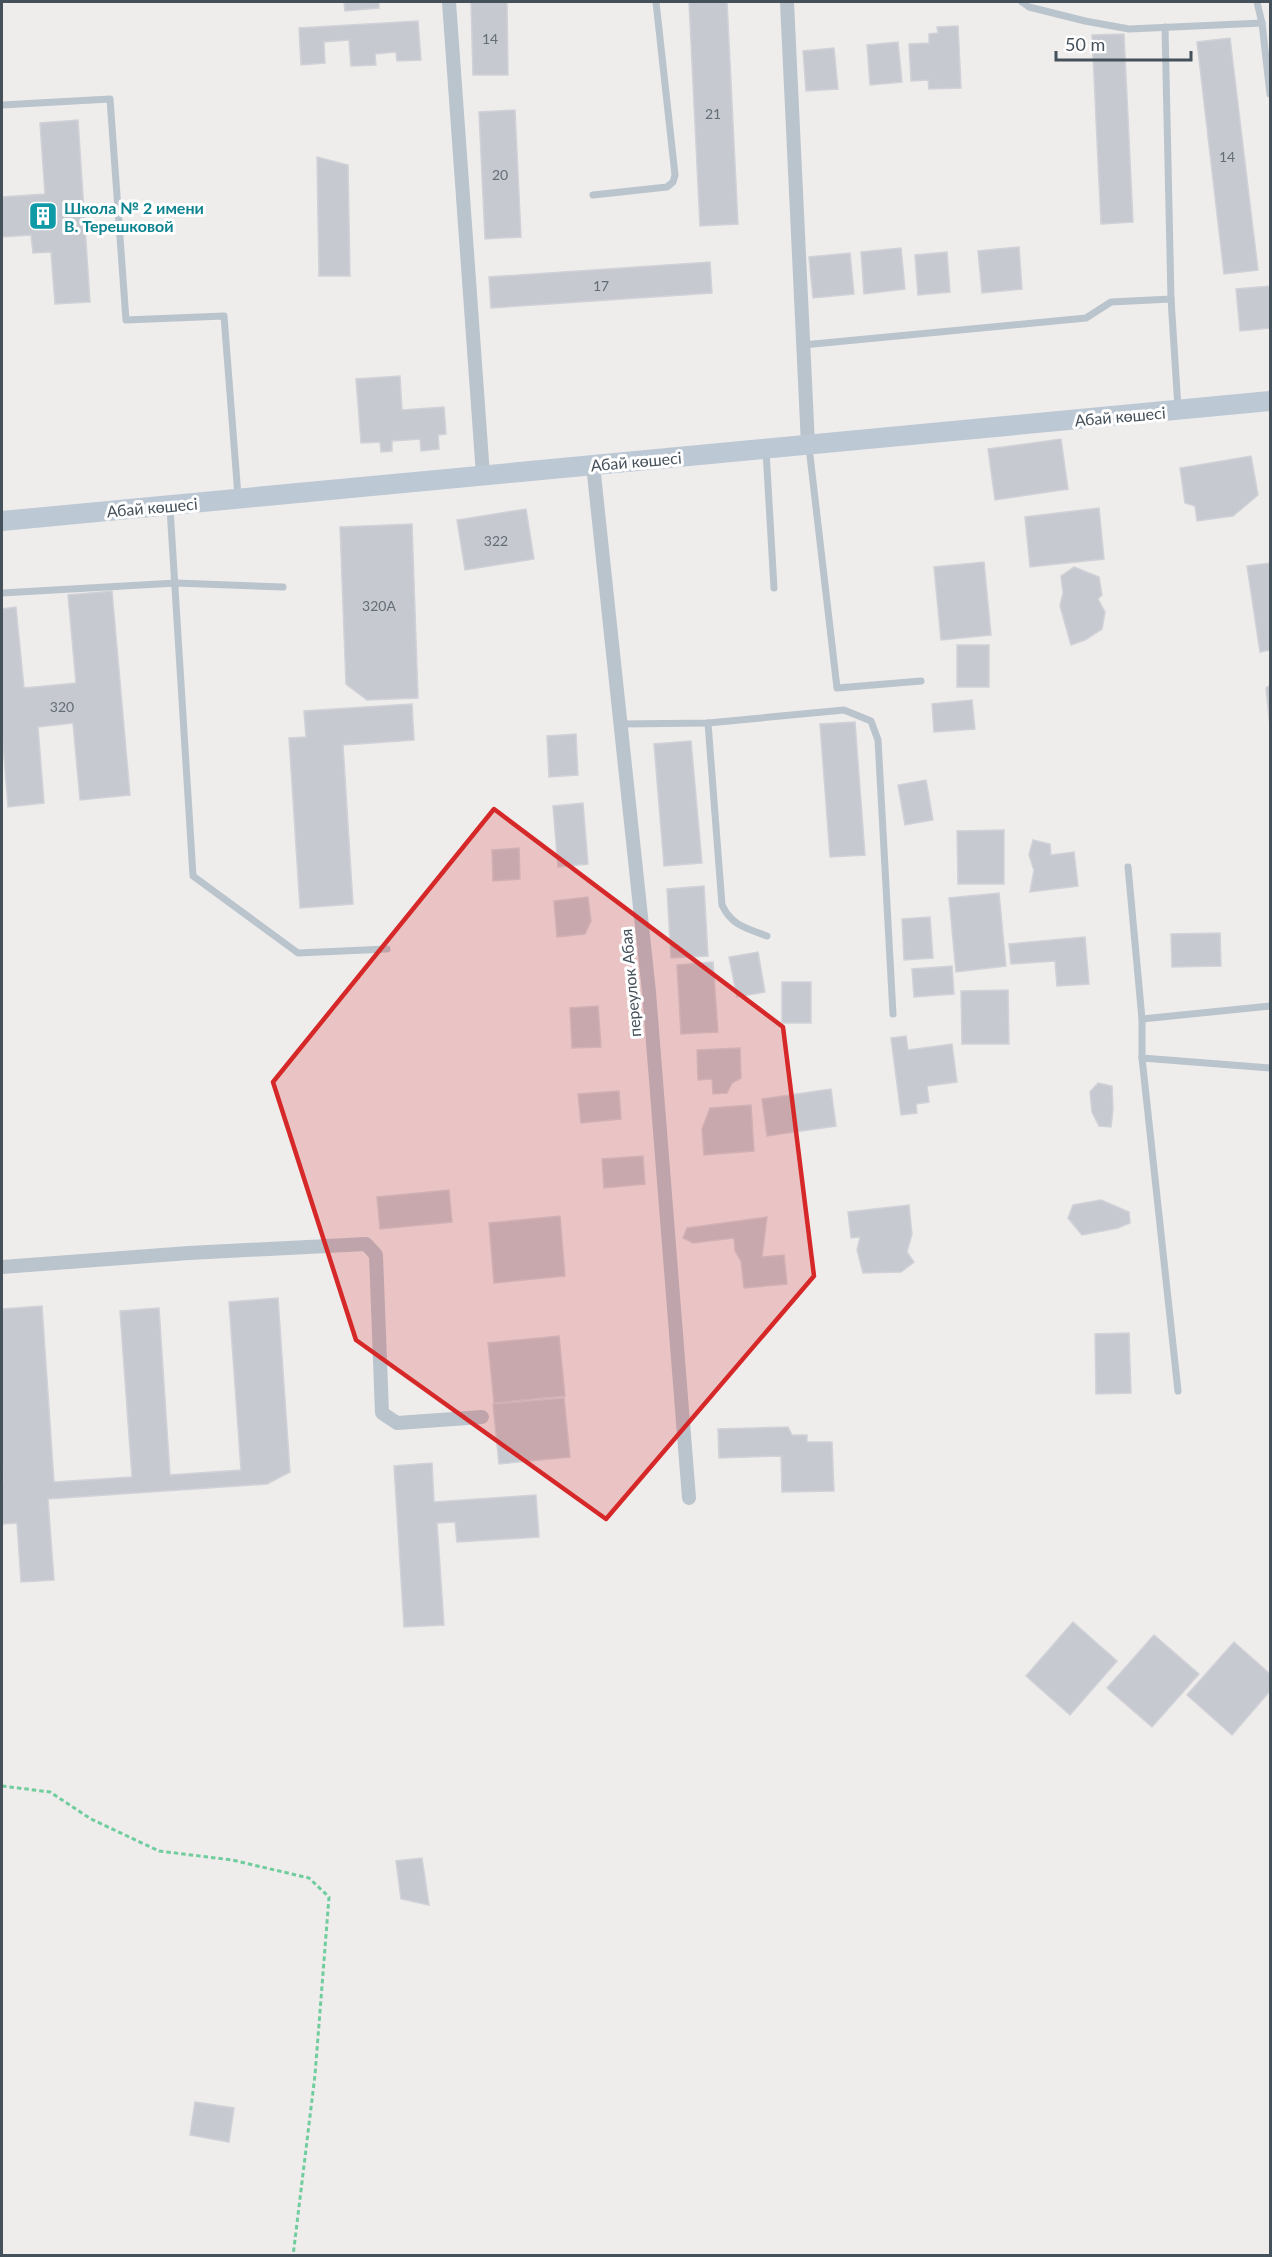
<svg xmlns="http://www.w3.org/2000/svg" width="1272" height="2257" font-family="Lato,sans-serif">
<style>
.building{fill:#c6c9cf;stroke:#d0d2d8;stroke-width:1.5}
.lines{fill:none;stroke-linecap:round;stroke-linejoin:round}
.path{stroke:#70cd9d;stroke-width:3;stroke-dasharray:4.5 3;stroke-linecap:butt}
.service{stroke:#bac4cc;stroke-width:7}
.minor{stroke:#bac4cc;stroke-width:14}
.secondary{stroke:#bcc8d4;stroke-width:20}
.marked{fill:#d62828;fill-opacity:0.2;stroke:#d62828;stroke-width:4.5;stroke-linejoin:round}
.labels{text-anchor:middle;dominant-baseline:central;stroke-width:6;stroke-linejoin:round;paint-order:stroke}
.number-label{font-size:14px;fill:#646e77}
.culture-label{font-size:16px;font-weight:bold;fill:#0d838f;stroke:#fff;text-anchor:start}
.street-label{font-size:16px;fill:#44505a;stroke:#fff}
</style>
<rect width="100%" height="100%" fill="#efecec"/>
<!-- building -->
<g class="building">
<path d="M344,2H379V8L345,11Z"/>
<path d="M471,2H507L508,75H473Z"/>
<path d="M689,2H727L738,224L700,226Z"/>
<path d="M418,21L421,60L397,61L396,52L375,54L376,65L351,66L349,40L324,42L325,63L301,65L299,28Z"/>
<path d="M958,26L961,88L929,89L928,80L911,81L909,44L929,43V34L938,33L937,27Z"/>
<path d="M1124,34L1133,222L1101,224L1092,35Z"/>
<path d="M1230,38L1258,270L1224,274L1197,42Z"/>
<path d="M898,42L902,82L870,85L867,45Z"/>
<path d="M834,48L838,89L806,91L803,51Z"/>
<path d="M515,110L521,237L485,239L479,112Z"/>
<path d="M78,120L90,302L55,304L51,252L33,253L31,235L2,237V197L45,194L40,123Z"/>
<path d="M317,157L348,165L350,276H319Z"/>
<path d="M1019,247L1022,289L982,293L978,251Z"/>
<path d="M901,248L905,289L864,294L861,252Z"/>
<path d="M947,252L950,292L918,295L915,255Z"/>
<path d="M850,253L854,294L813,298L809,257Z"/>
<path d="M710,262L712,293L491,308L489,277Z"/>
<path d="M1270,286V328L1240,331L1236,289Z"/>
<path d="M400,376L402,410L444,407L446,434L438,435L439,449L421,451L420,439L392,441V451L381,452L380,442L361,443L356,379Z"/>
<path d="M1061,439L1068,489L995,500L988,449Z"/>
<path d="M1251,456L1258,495L1233,516L1197,521L1195,506L1185,503L1180,468Z"/>
<path d="M1099,508L1104,559L1030,567L1025,517Z"/>
<path d="M526,509L534,559L465,570L457,520Z"/>
<path d="M412,524L418,698L367,700L346,684L340,527Z"/>
<path d="M984,562L991,635L941,640L934,567Z"/>
<path d="M1270,563V650L1260,652L1247,566Z"/>
<path d="M1074,567L1099,577L1102,595L1098,599L1105,612L1102,629L1085,640L1071,645L1060,606L1063,593L1061,576Z"/>
<path d="M112,591L130,795L80,800L73,723L38,727L44,803L8,807L2,732V609L16,607L24,688L76,683L68,595Z"/>
<rect x="957" y="645" width="32" height="42"/>
<path d="M1270,685V726L1266,688Z"/>
<path d="M972,700L975,729L934,732L932,704Z"/>
<path d="M412,704L414,740L343,745L353,904L300,908L289,738L306,737L304,711Z"/>
<path d="M855,722L865,855L830,857L820,724Z"/>
<path d="M576,734L578,775L549,777L547,736Z"/>
<path d="M691,741L702,863L664,866L654,744Z"/>
<path d="M926,780L933,820L905,825L898,785Z"/>
<path d="M583,803L588,864L558,867L553,806Z"/>
<path d="M1004,830V884H958L957,831Z"/>
<path d="M1033,840L1050,844L1051,855L1074,852L1078,886L1030,892L1034,870L1029,855Z"/>
<path d="M519,848L520,879L493,881L492,850Z"/>
<path d="M704,886L708,956L671,958L667,889Z"/>
<path d="M999,893L1006,966L956,972L949,898Z"/>
<path d="M588,897L591,921L585,934L557,937L554,901Z"/>
<path d="M930,917L933,958L904,960L902,919Z"/>
<path d="M1220,933L1221,966L1172,967L1171,934Z"/>
<path d="M1085,937L1089,984L1057,986L1055,961L1011,964L1009,944Z"/>
<path d="M758,952L765,992L737,997L729,957Z"/>
<path d="M713,962L718,1032L681,1034L677,965Z"/>
<path d="M952,966L954,994L914,997L912,969Z"/>
<rect x="782" y="982" width="29" height="41"/>
<path d="M1008,990L1009,1044H962L961,991Z"/>
<path d="M598,1006L601,1047L572,1048L570,1008Z"/>
<path d="M906,1036L908,1050L952,1044L957,1082L927,1086L929,1102L916,1104L917,1113L901,1115L891,1038Z"/>
<path d="M740,1048L741,1078L732,1083L727,1093L713,1094L712,1079L698,1080L697,1050Z"/>
<path d="M1098,1083L1112,1086L1113,1109L1111,1127L1099,1126L1092,1112L1090,1092Z"/>
<path d="M831,1089L836,1126L767,1136L762,1099Z"/>
<path d="M619,1091L621,1119L581,1123L578,1094Z"/>
<path d="M751,1105L754,1151L704,1155L702,1129L710,1108Z"/>
<path d="M643,1156L645,1184L604,1188L602,1159Z"/>
<path d="M449,1190L452,1222L380,1229L377,1197Z"/>
<path d="M1101,1200L1129,1212L1130,1223L1118,1228L1082,1235L1068,1218L1073,1205Z"/>
<path d="M909,1205L912,1234L907,1252L914,1262L901,1272L863,1273L857,1250L860,1237L851,1238L848,1212Z"/>
<path d="M560,1216L565,1276L494,1283L489,1223Z"/>
<path d="M767,1217L762,1257L784,1255L787,1284L744,1288L741,1261L735,1251L734,1238L693,1243L683,1238L687,1228Z"/>
<path d="M278,1298L290,1472L267,1484L48,1499L54,1580L21,1582L17,1523L2,1524V1482H3L2,1453V1309L42,1306L54,1482L132,1477L120,1311L159,1308L170,1475L241,1470L229,1302Z"/>
<path d="M1129,1333L1131,1393L1096,1394L1095,1334Z"/>
<path d="M559,1336L565,1396L494,1403L488,1343Z"/>
<path d="M564,1398L570,1457L499,1464L493,1404Z"/>
<path d="M788,1427L792,1435H807V1442H832L834,1491L782,1492L781,1456L719,1458L718,1429Z"/>
<path d="M432,1463L434,1502L536,1495L539,1537L457,1542L455,1522L437,1523L444,1625L404,1627L394,1466Z"/>
<path d="M1073,1622L1117,1661L1070,1715L1026,1676Z"/>
<path d="M1154,1635L1199,1674L1152,1727L1107,1688Z"/>
<path d="M1234,1642L1270,1674V1691L1232,1735L1187,1695Z"/>
<path d="M422,1858L429,1905L401,1899L396,1861Z"/>
<path d="M195,2102L234,2108L229,2142L190,2135Z"/>
</g>
<g class="lines">
<!-- path -->
<path class="path" d="M2,1786L50,1792L91,1819L159,1851L232,1860L309,1878L329,1897L315,2075L293,2256"/>
<!-- service -->
<g class="service">
<path d="M1022,2L1029,7L1085,21L1129,29L1262,23"/>
<path d="M1257,2L1262,23L1270,94"/>
<path d="M1165,27L1171,299L1178,408"/>
<path d="M2,105L110,99L126,320L224,316L238,496"/>
<path d="M593,195L667,187L673,182L675,175L656,2"/>
<path d="M803,345L1086,318L1111,302L1171,299"/>
<path d="M809,447L837,688L921,681"/>
<path d="M766,451L774,588"/>
<path d="M170,508L193,876L298,953L387,949"/>
<path d="M2,593L176,583L283,587"/>
<path d="M708,723L722,905C732,926 746,928 767,936"/>
<path d="M621,724L708,723L844,710L871,721L878,740L893,1014"/>
<path d="M1128,867L1142,1019V1058L1178,1391"/>
<path d="M1142,1019L1270,1006"/>
<path d="M1142,1058L1270,1068"/>
</g>
<!-- minor -->
<g class="minor">
<path d="M449,2L483,475"/>
<path d="M787,2L808,445"/>
<path d="M593,465L649,992L689,1498"/>
<path d="M2,1267L189,1253L366,1244L376,1255L382,1413L397,1423L482,1417"/>
</g>
<!-- secondary -->
<path class="secondary" d="M2,521L1270,401"/>
</g>
<!-- marked area -->
<path class="marked" d="M494,809L783,1027L814,1276L606,1519L356,1340L273,1082Z"/>
<!-- icons -->
<defs>
<g id="building-square" transform="scale(1.5)"><rect x="-9" y="-9" width="18" height="18" rx="4" fill="#0f9aa8" stroke="#fff"/><path d="M-4-6H4V6H1V3H-1V6H-4ZM-2.5-4.3h1.7v1.8h-1.7ZM.8-4.3h1.7v1.8H.8ZM-2.5-1h1.7V.8h-1.7ZM.8-1h1.7V.8H.8Z" fill="#fff"/></g>
</defs>
<g fill-rule="evenodd">
<use href="#building-square" x="43" y="216"/>
</g>
<g class="labels">
<!-- number labels -->
<g class="number-label">
<text x="490" y="38">14</text>
<text x="713" y="113">21</text>
<text x="1227" y="156">14</text>
<text x="500" y="174">20</text>
<text x="601" y="285">17</text>
<text x="496" y="540">322</text>
<text x="379" y="605">320А</text>
<text x="62" y="706">320</text>
</g>
<!-- culture labels -->
<g class="culture-label">
<text x="64" y="207">Школа № 2 имени<tspan x="64" dy="18">В. Терешковой</tspan></text>
</g>
<!-- street labels -->
<g class="street-label">
<text transform="translate(1120 416) rotate(-5)">Абай көшесі</text>
<text transform="translate(636 461) rotate(-5)">Абай көшесі</text>
<text transform="translate(152 507) rotate(-5)">Абай көшесі</text>
<text transform="translate(630 983) rotate(-95)">переулок Абая</text>
</g>
</g>
<!-- border -->
<rect width="1272" height="2257" fill="none" stroke="#44505a" stroke-width="6"/>
<!-- scale -->
<path d="M1056 51v9h135v-9" fill="none" stroke="#44505a" stroke-width="3"/>
<text x="1065" y="51" font-size="18" fill="#44505a" stroke="#ffffff" stroke-width="4.5" paint-order="stroke">50 m</text>
</svg>
